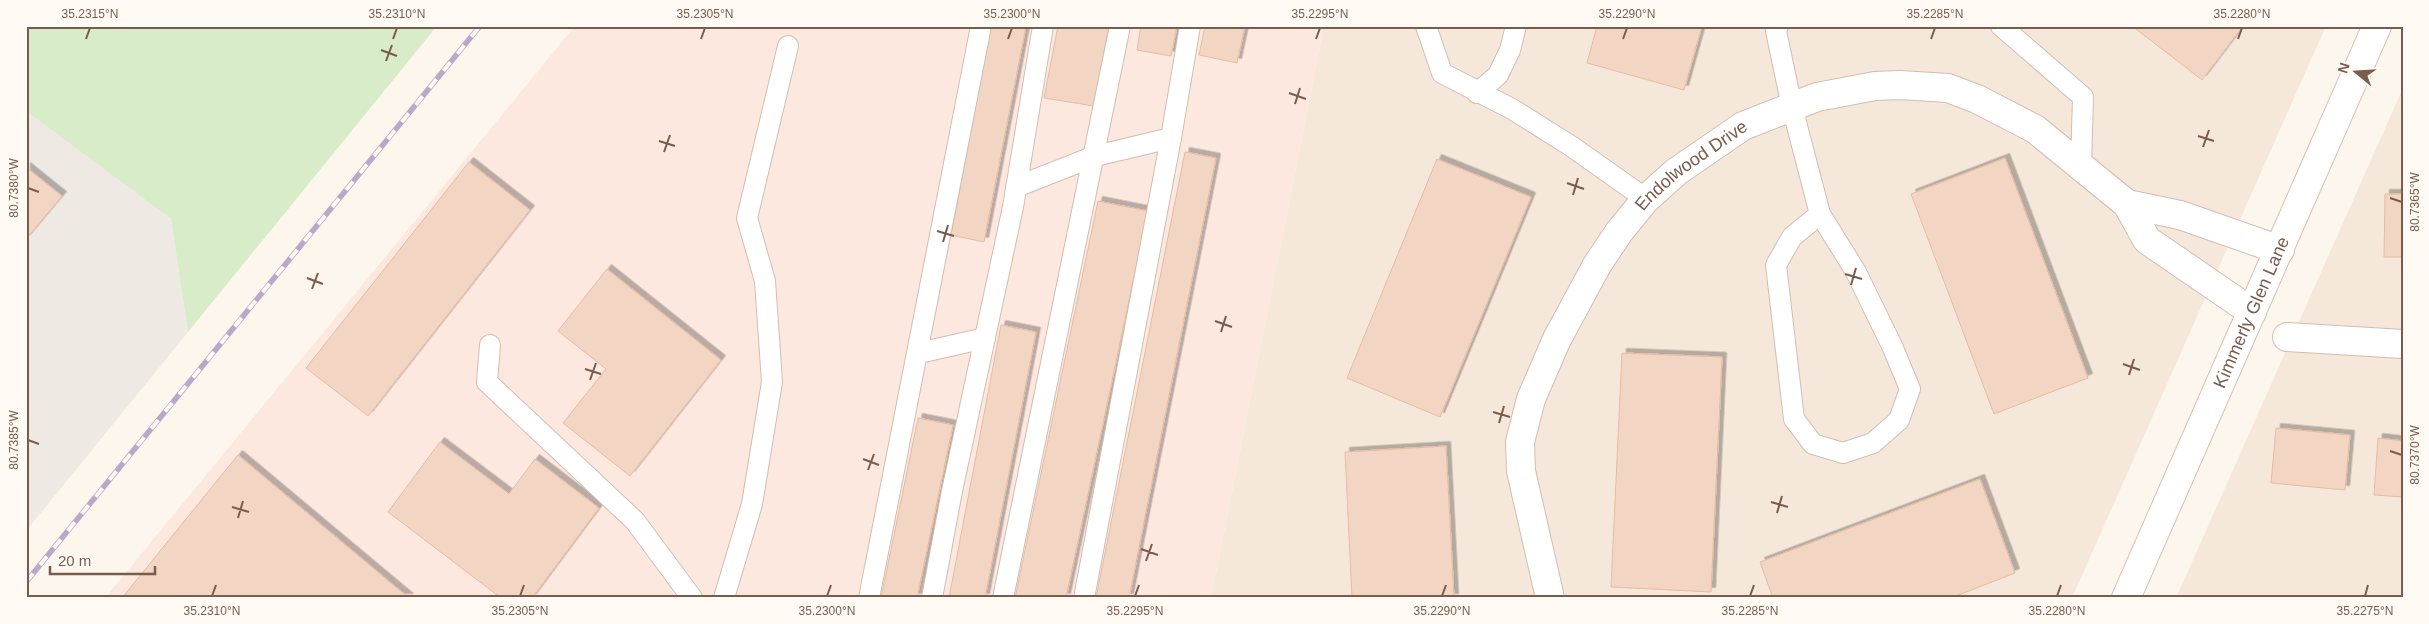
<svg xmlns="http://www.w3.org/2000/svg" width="2429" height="624" font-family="Arial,sans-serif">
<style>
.residential{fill:#f5e8da}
.commercial{fill:#fde8e0}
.industrial{fill:#efe9e4}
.green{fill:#d8ecc9}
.building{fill:#f3d5c3;stroke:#e6bba3;filter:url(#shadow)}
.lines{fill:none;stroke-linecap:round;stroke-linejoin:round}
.lane-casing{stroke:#d1beb0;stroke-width:22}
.street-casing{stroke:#d1beb0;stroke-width:30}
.secondary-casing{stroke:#d6c0b0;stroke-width:30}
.lane{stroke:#fff;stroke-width:20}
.street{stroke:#fff;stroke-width:28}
.secondary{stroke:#fff;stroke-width:28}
.rail-casing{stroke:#b9a8c9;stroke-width:5.5}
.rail{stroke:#fffaf3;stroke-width:4;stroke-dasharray:11;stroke-linecap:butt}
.ticks{fill:none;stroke:#7a5c4d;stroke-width:2}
.labels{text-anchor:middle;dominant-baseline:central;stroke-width:4;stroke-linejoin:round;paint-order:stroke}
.street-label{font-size:18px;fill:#7a5c4d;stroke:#fffaf3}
.neatline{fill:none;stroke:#7a5c4d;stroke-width:2}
.ticks-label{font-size:12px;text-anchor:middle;fill:#7a5c4d}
</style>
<defs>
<filter id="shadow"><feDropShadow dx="4.5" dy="-4.5" stdDeviation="0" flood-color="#0004"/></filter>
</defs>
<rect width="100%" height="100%" fill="#fdf6ec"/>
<!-- residential -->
<g class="residential">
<path d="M1324,26H2326L2072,598H1211Z"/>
<path d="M2403,88V598H2176Z"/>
</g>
<!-- commercial -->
<path class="commercial" d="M575,26H1324L1211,598H105Z"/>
<!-- industrial -->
<path class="industrial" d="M26,111L171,219L188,332L26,531Z"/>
<!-- green -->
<path class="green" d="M26,26H437L188,332L171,219L26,111Z"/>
<!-- building -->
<g class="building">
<path d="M991,26H1026L984,242L951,235Z"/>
<path d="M1058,26H1109L1094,106L1044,98Z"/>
<path d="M1141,26H1177L1171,56L1137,50Z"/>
<path d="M1205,26H1245L1237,63L1199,55Z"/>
<path d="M1597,26H1702L1684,90L1587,63Z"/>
<path d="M2132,26H2243L2202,80Z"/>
<path d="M1185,152L1216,158L1129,598H1096Z"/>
<path d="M2005,158L2088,378L1994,414L1911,194Z"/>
<path d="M1437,159L1531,197L1440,417L1347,378Z"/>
<path d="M469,162L530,210L368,416L306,368Z"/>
<path d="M26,167L62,196L26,239Z"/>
<path d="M2385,194H2403V257H2384Z"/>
<path d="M1098,201L1148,211L1066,598H1015Z"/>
<path d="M607,269L721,360L630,476L563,423L606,369L558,331Z"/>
<path d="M1001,325L1036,332L985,598H949Z"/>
<path d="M1622,353L1722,357L1711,592L1611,587Z"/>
<path d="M918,418L953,425L917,598H881Z"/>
<path d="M2276,428L2350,435L2345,490L2271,483Z"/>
<path d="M2378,438L2403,441V497L2374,495Z"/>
<path d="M440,442L509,494L535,459L599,508L532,598H501L388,512Z"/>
<path d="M1446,446L1454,598H1352L1345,452Z"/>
<path d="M238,455L409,598H122Z"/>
<path d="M1980,479L2015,573L1951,598H1773L1760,562Z"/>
</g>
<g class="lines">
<!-- lane casing -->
<g class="lane-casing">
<g id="lane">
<path d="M1426,26L1442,73L1512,109L1571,146L1646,199"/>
<path d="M1778,26L1776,31L1792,107L1820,214L1856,272L1893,348L1910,389L1899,420L1873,443L1843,453L1813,444L1794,419L1776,265L1792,237L1820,214"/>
<path d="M2001,26L2083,97L2081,166"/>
<path d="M1477,93L1498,75L1510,50L1516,26"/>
<path d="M1016,187L1095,156L1171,138"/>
<path d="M490,345L487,382L635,521L692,598"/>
<path d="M919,353L985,338"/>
<path d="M724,598L752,504L772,382L765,281L747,218L788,46"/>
<path d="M869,598L981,26"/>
<path d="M932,598L952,491L1013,207L1043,26"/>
<path d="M1003,598L1120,26"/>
<path d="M1084,598L1171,138L1190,26"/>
</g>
</g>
<!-- street casing -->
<g class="street-casing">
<g id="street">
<path d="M2127,204L2180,215L2280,250"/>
<path d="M2287,337L2403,344"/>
<path id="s1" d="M1550,598L1521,471L1520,442L1531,399L1557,339L1597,265L1619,232L1646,199L1676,172L1743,126L1817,97L1875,86L1900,85L1948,88L1977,99L2035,129L2127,204L2147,240L2252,312"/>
</g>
</g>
<!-- secondary casing -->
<g class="secondary-casing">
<g id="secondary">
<path id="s2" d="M2126,598L2377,26"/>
</g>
</g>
<!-- lane -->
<use href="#lane" class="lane"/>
<!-- street -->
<use href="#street" class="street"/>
<!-- secondary -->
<use href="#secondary" class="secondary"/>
<!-- rail casing -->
<g class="rail-casing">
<path id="rail" d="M26,582L480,26"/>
</g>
<!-- rail -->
<use href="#rail" class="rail"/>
</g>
<!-- ticks -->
<path class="ticks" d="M86,39L90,28M393,39L397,28M701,39L705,28M1008,39L1012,28M1316,39L1320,28M1623,39L1627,28M1931,39L1935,28M2238,39L2242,28M381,50L397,56M386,61L392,45M1289,93L1306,99M1295,104L1300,88M2198,136L2214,141M659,141L675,146M2203,147L2209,130M664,152L670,135M1567,183L1584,189M28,188L39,192M1573,195L1578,178M2390,198L2402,202M937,231L954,236M943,242L948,225M1845,274L1862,279M307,278L323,284M1851,285L1856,268M312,289L318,273M1215,321L1232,327M1221,332L1226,316M2123,364L2140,370M585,369L601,374M2129,375L2134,359M590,380L596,363M1493,412L1510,417M1499,423L1504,406M28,440L39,444M2390,451L2402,455M863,459L879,465M868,470L874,454M1771,502L1788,507M232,507L249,512M1777,513L1782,496M238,518L243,501M1141,549L1158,555M1146,561L1152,544M212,596L216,585M520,596L524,585M827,596L831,585M1135,596L1139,585M1442,596L1446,585M1750,596L1754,585M2057,596L2061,585M2365,596L2368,585"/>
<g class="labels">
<!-- street labels -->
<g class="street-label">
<text stroke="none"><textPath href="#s1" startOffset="492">Endolwood Drive</textPath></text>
<text stroke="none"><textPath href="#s2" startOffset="312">Kimmerly Glen Lane</textPath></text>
</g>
</g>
<!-- border -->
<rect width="2429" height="624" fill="none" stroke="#fffaf3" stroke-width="55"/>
<!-- north arrow -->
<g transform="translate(2356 72) rotate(288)" stroke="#fffaf3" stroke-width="4" paint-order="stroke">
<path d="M0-4L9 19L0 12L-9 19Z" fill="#7a5c4d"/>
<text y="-8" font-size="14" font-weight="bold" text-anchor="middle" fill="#7a5c4d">N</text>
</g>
<!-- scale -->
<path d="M50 566v8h105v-8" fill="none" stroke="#7a5c4d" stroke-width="2.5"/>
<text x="58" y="566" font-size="15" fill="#7a5c4d" stroke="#fffaf3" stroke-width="4" paint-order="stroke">20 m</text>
<rect x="28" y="28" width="2374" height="568" class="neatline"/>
<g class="ticks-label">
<text x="90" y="18">35.2315°N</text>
<text x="397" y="18">35.2310°N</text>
<text x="705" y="18">35.2305°N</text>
<text x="1012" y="18">35.2300°N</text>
<text x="1320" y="18">35.2295°N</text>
<text x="1627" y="18">35.2290°N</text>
<text x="1935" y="18">35.2285°N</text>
<text x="2242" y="18">35.2280°N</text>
<text transform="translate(14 188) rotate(-90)" y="4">80.7380°W</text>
<text transform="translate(2415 202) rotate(-90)" y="4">80.7365°W</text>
<text transform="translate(14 440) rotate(-90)" y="4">80.7385°W</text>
<text transform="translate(2415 455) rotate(-90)" y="4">80.7370°W</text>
<text x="212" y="615">35.2310°N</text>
<text x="520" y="615">35.2305°N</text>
<text x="827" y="615">35.2300°N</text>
<text x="1135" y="615">35.2295°N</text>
<text x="1442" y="615">35.2290°N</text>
<text x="1750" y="615">35.2285°N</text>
<text x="2057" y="615">35.2280°N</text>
<text x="2365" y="615">35.2275°N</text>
</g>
</svg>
